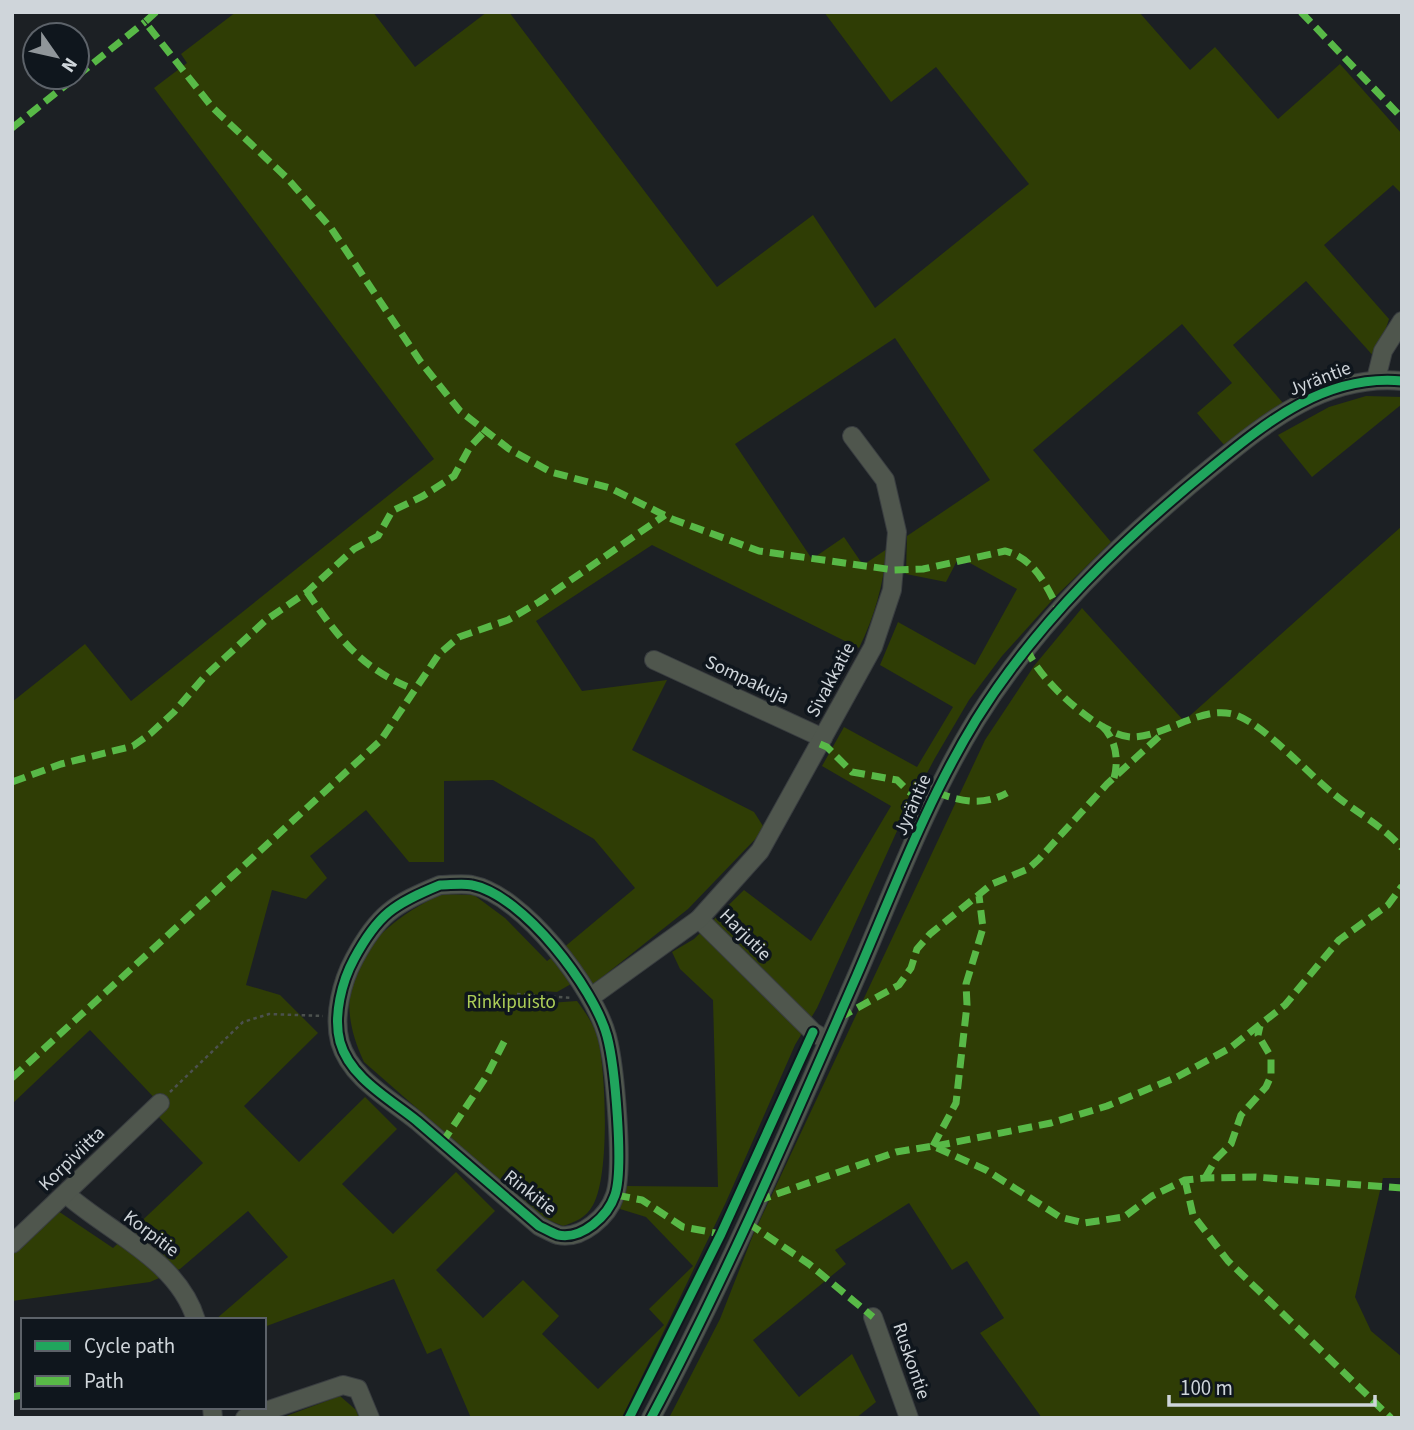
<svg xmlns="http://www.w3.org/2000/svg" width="1414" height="1430" font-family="'Source Sans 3',sans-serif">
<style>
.green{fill:#2f3d05;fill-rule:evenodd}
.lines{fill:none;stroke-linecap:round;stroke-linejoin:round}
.minor-casing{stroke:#393d40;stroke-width:20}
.path{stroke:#4c514e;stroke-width:2.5;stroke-dasharray:3.5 3.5;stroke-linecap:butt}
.minor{stroke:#4f564d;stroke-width:18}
.quiet{stroke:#58b947;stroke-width:7;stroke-dasharray:14 7;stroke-linecap:butt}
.cycleway-casing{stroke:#0f161d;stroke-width:13}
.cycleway{stroke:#20a55d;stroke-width:9}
.labels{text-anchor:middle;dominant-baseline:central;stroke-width:7;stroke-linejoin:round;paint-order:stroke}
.street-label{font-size:19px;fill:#cfd5da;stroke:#0f161d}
.park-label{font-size:19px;fill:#adce57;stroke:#0f161d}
</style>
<rect width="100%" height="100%" fill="#1c2024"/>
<!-- green -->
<g class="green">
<path d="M236,12H373L415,67L487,12H509L717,287L813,215L875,308L1029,184L936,67L891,102L824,12H1139L1190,70L1215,47L1278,119L1340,64L1402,134V194L1393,185L1324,245L1389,319L1376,359L1306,281L1233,345L1283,403L1225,446L1197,413L1232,383L1182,324L1033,450L1111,542L1056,596L1002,656L969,700L935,758L902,820L817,1008L795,1045L726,1202L622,1418H471L441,1348L427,1354L394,1279L264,1327V1320H215L288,1257L248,1211L180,1269L150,1282L12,1301V1254L58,1211L113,1248L203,1163L157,1115L163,1107L90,1030L12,1104V702L85,644L131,701L434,459L154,88L187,63L181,54ZM895,338L990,480L907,536L906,574L946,582L959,557L1017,589L975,665L898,622L880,665L953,707L917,767L844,727L822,766L891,806L811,941L744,890L694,939L672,952L680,969L713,1000L718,1187L627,1186L620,1209L646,1217L693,1266L649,1309L664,1325L598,1389L542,1334L559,1316L523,1280L483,1318L436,1270L495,1211L456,1172L393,1234L342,1184L397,1129L365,1097L299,1162L244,1106L318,1033L280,995L246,985L272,890L306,899L327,878L310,856L366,810L409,862H444V781L493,780L594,839L635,888L562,949L591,986L688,909L765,829L754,812L632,750L667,680L582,691L536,621L652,545L859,648C875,616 883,585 887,549L863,565L844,537L812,559L735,444Z"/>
<path d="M1366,396L1402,397V404L1312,477L1278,435L1329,407Z"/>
<path d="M1402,526V1178H1383L1355,1297L1371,1331L1402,1357V1418H1042L980,1333L1004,1318L967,1261L952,1270L909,1203L835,1250L846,1264L753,1340L799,1397L852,1354L876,1402L856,1418H669L720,1319L753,1235L985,740L1034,666L1082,608L1184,721Z"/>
<path d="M441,894L474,895L505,918L547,961L551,958L571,984L557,992L542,991L549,1003L577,1001C585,1012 594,1024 598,1039C606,1072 610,1176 593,1205C586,1218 575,1222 563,1226L541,1217L364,1062C325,980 368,930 441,894Z"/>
<path d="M340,1396L356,1410L359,1418H281Z"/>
</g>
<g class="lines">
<!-- minor casing -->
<g class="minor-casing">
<g id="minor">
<path d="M1376,379L1383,351L1402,321"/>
<path d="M654,660L823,738"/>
<path d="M440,885C450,885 463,883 472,885C523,895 594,988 607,1036C615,1066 624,1168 615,1195C608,1216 582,1240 558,1235C552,1233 545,1229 539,1226C498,1191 458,1156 417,1121C390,1099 350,1078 340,1042C333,1016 342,981 354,959C378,914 394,904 440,885Z"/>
<path d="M699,919L813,1032L828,1041"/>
<path d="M591,997L699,919L760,851L873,647L892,590L897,532L885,480L852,436"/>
<path d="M66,1194C110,1233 178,1260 196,1320"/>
<path d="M12,1244L160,1103"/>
<path d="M873,1317L909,1418"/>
<path d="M212,1407L213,1418"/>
<path d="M245,1418L343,1385L358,1389L370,1418"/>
<path d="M651,1418C728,1274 792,1124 857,975C894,889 927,800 976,720C1037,622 1123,539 1213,466C1268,421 1326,374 1402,381"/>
</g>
</g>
<!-- path -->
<g class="path">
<path d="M517,994L572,998"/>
<path d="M170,1092L243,1022L269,1014L323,1016"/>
</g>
<!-- minor -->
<use href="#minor" class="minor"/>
<!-- quiet -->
<g class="quiet">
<path d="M156,12L145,22L212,107L287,178L331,228L420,361L460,411L509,449L551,472L610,488L672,519L759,551L894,570L923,569L1005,551C1034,558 1047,586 1059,611"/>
<path d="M1301,12L1402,118"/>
<path d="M77,76L145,22"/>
<path d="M12,128L76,77"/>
<path d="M307,592C338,637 360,668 413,689"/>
<path d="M1027,648C1035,677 1102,738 1133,737C1168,736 1202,704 1236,715C1266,726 1309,775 1335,795C1357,813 1383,826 1402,848"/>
<path d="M1102,726C1116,739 1119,760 1114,778"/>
<path d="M820,744L827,747L852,772L897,780L908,791L931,805"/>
<path d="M12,782L61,764L133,746L150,734L174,712L205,676L266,620L307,592L354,549L378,536L392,511L423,496L454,476L470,447L485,431"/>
<path d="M936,792C961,802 983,806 1007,793"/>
<path d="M839,1018L899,985L911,968L917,949L930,934L992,884L1028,869L1039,859L1107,784L1163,733"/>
<path d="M12,1078L381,740L439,654L459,637L508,620L539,602L665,515"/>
<path d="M442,1143L486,1077L505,1040"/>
<path d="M933,1146L956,1103L967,1005L966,984L983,928L979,896"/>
<path d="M936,1146L1051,1123L1107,1106L1177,1077L1230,1048L1285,1005L1339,940L1388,905L1402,886"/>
<path d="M1205,1178L1216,1159L1231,1144L1241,1115L1266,1087L1271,1076V1057L1258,1035L1260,1026"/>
<path d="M1185,1180L1193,1215L1228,1261L1391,1418"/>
<path d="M616,1195L642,1200L683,1227L721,1234"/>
<path d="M757,1201L896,1152L933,1146L986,1170L1060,1217L1084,1223L1124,1217L1152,1196L1185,1180L1205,1178L1255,1177L1402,1188"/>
<path d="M748,1223L809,1264L873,1317"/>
<path d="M12,1397L23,1395"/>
</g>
<!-- cycleway casing -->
<g class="cycleway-casing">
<g id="cycleway">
<path d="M440,885C450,885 463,883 472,885C523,895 594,988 607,1036C615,1066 624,1168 615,1195C608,1216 582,1240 558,1235C552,1233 545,1229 539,1226C498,1191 458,1156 417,1121C390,1099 350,1078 340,1042C333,1016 342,981 354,959C378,914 394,904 440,885Z"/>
<path d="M629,1418L721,1234L813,1032"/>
<path d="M651,1418C728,1274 792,1124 857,975C894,889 927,800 976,720C1037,622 1123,539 1213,466C1268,421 1326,374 1402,381"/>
</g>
</g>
<!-- cycleway -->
<use href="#cycleway" class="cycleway"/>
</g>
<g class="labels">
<!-- street labels -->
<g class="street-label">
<text transform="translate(1320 379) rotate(-21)">Jyräntie</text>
<text transform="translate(747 680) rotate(25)">Sompakuja</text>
<text transform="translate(831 680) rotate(-62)">Sivakkatie</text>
<text transform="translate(913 805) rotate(-66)">Jyräntie</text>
<text transform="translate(745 935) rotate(45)">Harjutie</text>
<text transform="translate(72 1159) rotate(-44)">Korpiviitta</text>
<text transform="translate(530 1193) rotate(38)">Rinkitie</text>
<text transform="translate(151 1234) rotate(37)">Korpitie</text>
<text transform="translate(911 1361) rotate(71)">Ruskontie</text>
</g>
<!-- park labels -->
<g class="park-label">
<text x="511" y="1002">Rinkipuisto</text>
</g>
</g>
<!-- border -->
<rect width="1414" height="1430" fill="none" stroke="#cfd5da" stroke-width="28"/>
<!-- legend -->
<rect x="21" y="1318" width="245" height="91" fill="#0f161d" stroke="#5c6269" stroke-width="2"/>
<rect x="35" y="1341" width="35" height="10" fill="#20a55d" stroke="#5c6269" stroke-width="2"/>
<text x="84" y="1353" font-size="21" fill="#cfd5da">Cycle path</text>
<rect x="35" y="1376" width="35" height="10" fill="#58b947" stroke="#5c6269" stroke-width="2"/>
<text x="84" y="1388" font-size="21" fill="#cfd5da">Path</text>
<!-- north arrow -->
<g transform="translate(56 56) rotate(124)"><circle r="33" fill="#0f161d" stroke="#5c6269" stroke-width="2"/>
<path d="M0-5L12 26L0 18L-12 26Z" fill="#90969a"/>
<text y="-10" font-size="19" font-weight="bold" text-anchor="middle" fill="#cfd5da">N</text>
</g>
<!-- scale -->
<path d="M1169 1395v10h206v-10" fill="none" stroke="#cfd5da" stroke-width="3.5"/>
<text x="1180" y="1395" font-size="21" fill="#cfd5da" stroke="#0f161d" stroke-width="5" paint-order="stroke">100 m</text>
</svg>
